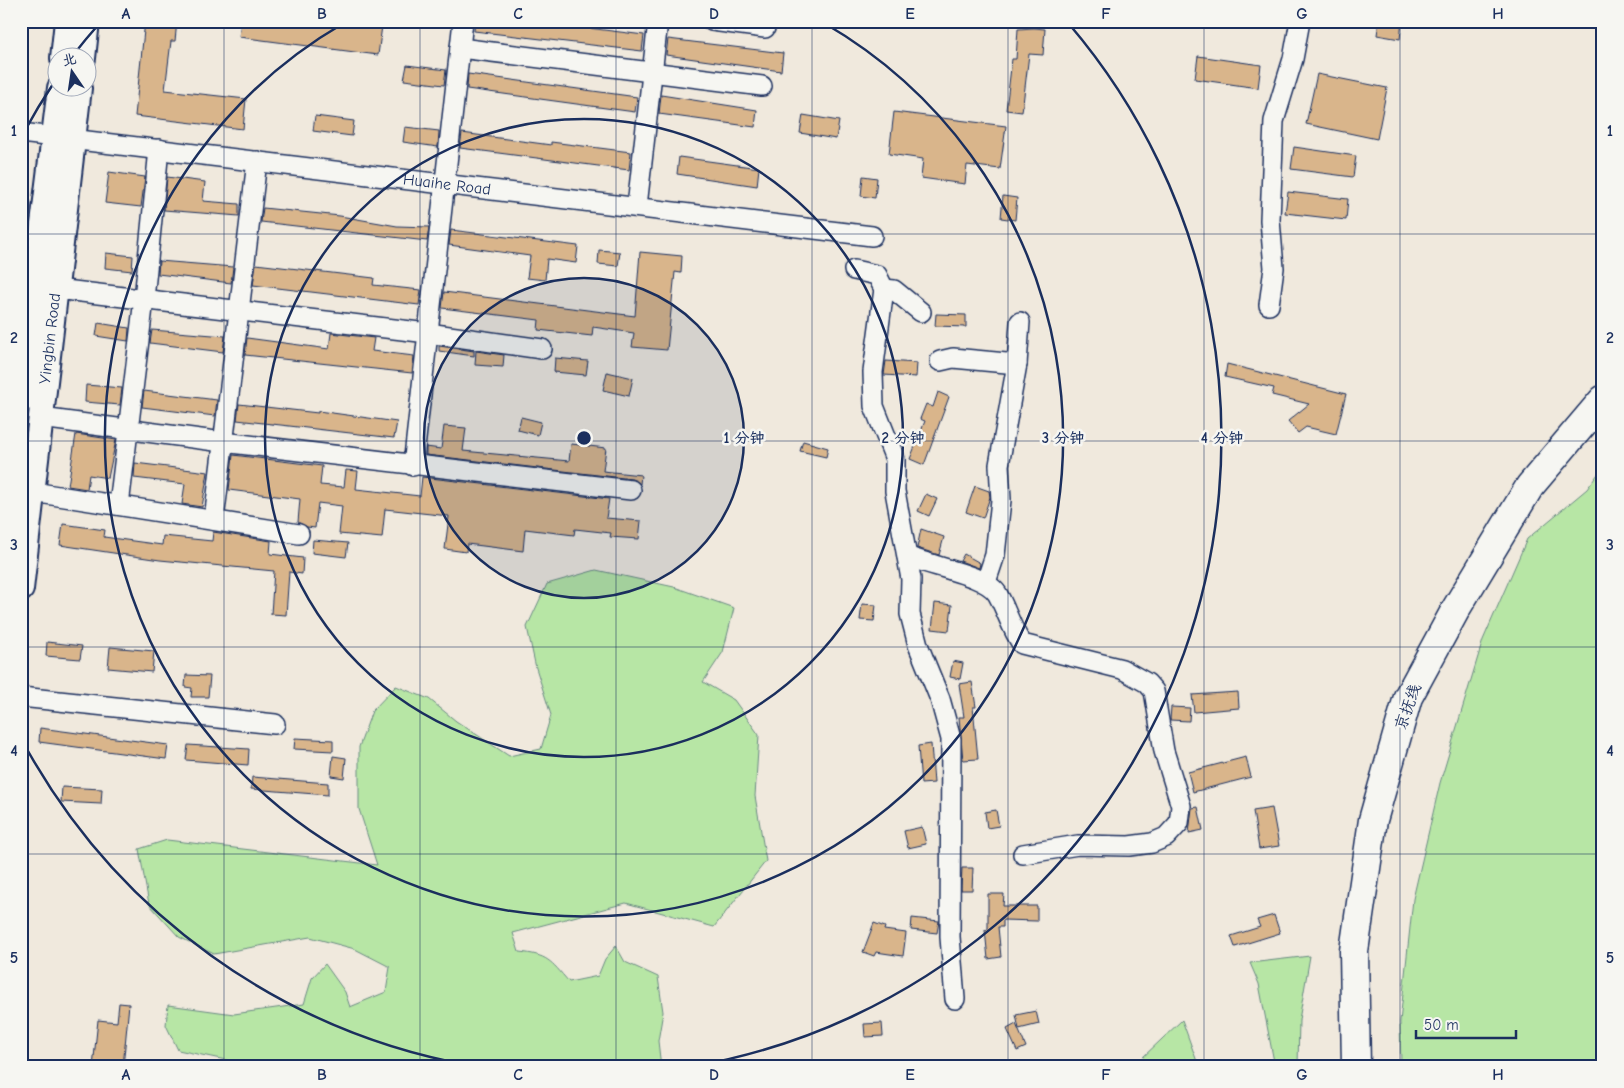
<svg xmlns="http://www.w3.org/2000/svg" width="1624" height="1088" font-family="'Comic Neue','LXGW WenKai TC',sans-serif">
<style>
.green{fill:#b7e6a5;stroke:#698a82}
.building{fill:#d9b58b;stroke:#1b2f5e}
.lines{fill:none;stroke-linecap:round;stroke-linejoin:round}
.minor-casing{stroke:#1b2f5e;stroke-width:22}
.major-casing{stroke:#1b2f5e;stroke-width:28}
.highway-casing{stroke:#1b2f5e;stroke-width:31}
.minor{stroke:#f6f6f2;stroke-width:19}
.major{stroke:#f6f6f2;stroke-width:24}
.highway{stroke:#f6f6f2;stroke-width:28}
.grid{fill:none;stroke:#1b2f5e;stroke-width:1;stroke-opacity:0.55}
.ring{fill:none;stroke:#1b2f5e;stroke-width:2.5}
.labels{text-anchor:middle;dominant-baseline:central;stroke-width:5;stroke-linejoin:round;paint-order:stroke}
.street-label{font-size:16px;fill:#1b2f5e;stroke:#f6f6f2}
.centre{fill:#1b2f5e;stroke:#f6f6f2;stroke-width:2.5}
.ring-label{font-size:15px;text-anchor:middle;font-weight:bold;fill:#1b2f5e;stroke:#f6f6f2;stroke-width:5;stroke-linejoin:round;paint-order:stroke}
.neatline{fill:none;stroke:#1b2f5e;stroke-width:2}
.grid-label{font-size:16px;text-anchor:middle;font-weight:bold;fill:#1b2f5e}
</style>
<rect width="100%" height="100%" fill="#f0e9dd"/>
<filter id="ink" filterUnits="userSpaceOnUse"><feTurbulence type="fractalNoise" baseFrequency=".02" numOctaves="2"/><feDisplacementMap in="SourceGraphic" scale="10" xChannelSelector="R" yChannelSelector="G"/><feConvolveMatrix kernelMatrix="1 2 1 2 8 2 1 2 1" color-interpolation-filters="sRGB"/></filter>
<g filter="url(#ink)">
<!-- green -->
<g class="green">
<path d="M1603,467V1067H1401L1400,1022L1413,899L1440,783L1483,640L1527,539L1587,489Z"/>
<path d="M596,570L674,587L734,608L723,652L703,682L734,700L759,735L755,796L766,861L714,927L626,903L513,933L519,952C548,955 550,960 569,982L598,976L605,959L616,946L625,962L658,977L663,1012L658,1041L661,1067H259L178,1050L166,1025L168,1005L234,1014L304,1004L312,978L325,964L345,992L350,1007L386,992L390,967L355,949L310,937L214,954L179,937L149,904L139,849L167,840L377,865L359,809V747L372,711L396,686L429,699L456,721L509,756L541,749L551,715L536,668L527,627L547,584Z"/>
<path d="M1310,956L1299,1020L1298,1067H1275L1259,984L1250,963Z"/>
<path d="M1182,1020L1199,1067H1144L1142,1058Z"/>
</g>
<!-- building -->
<g class="building">
<path d="M145,21H177L175,41H171L165,90L246,99L243,129L135,116Z"/>
<path d="M241,21H346L382,26L378,55L239,37Z"/>
<path d="M475,21H532L644,35L642,51L474,31Z"/>
<path d="M1379,21H1402L1400,39L1377,35Z"/>
<path d="M1034,28L1045,29L1043,55L1029,54L1022,112L1006,110L1012,59H1016L1018,29Z"/>
<path d="M668,39L783,53L781,71L666,55Z"/>
<path d="M1198,56L1261,65L1258,88L1195,79Z"/>
<path d="M407,65L446,70L444,85L404,80Z"/>
<path d="M468,74L637,97L635,112L467,89Z"/>
<path d="M1317,74L1387,88L1377,139L1306,124Z"/>
<path d="M661,95L757,110L755,127L659,114Z"/>
<path d="M894,112L1006,126L1000,169L967,165L965,184L921,178L923,159L889,154Z"/>
<path d="M803,115L839,121L836,139L800,133Z"/>
<path d="M315,116L354,121L352,136L313,131Z"/>
<path d="M405,127L439,131L438,147L403,142Z"/>
<path d="M462,133L551,145V142L631,152L629,170L460,148Z"/>
<path d="M1294,147L1356,156L1353,177L1291,169Z"/>
<path d="M679,157L759,168L757,186L677,174Z"/>
<path d="M109,172L145,177L141,207L105,203Z"/>
<path d="M863,176L877,178L875,198L861,196Z"/>
<path d="M167,177L205,182L203,201L239,204V216L164,210Z"/>
<path d="M1288,192L1348,199L1346,220L1285,213Z"/>
<path d="M1003,196L1017,198L1015,220L1001,218Z"/>
<path d="M263,208L340,216L397,226L429,227L427,241L261,222Z"/>
<path d="M451,230L578,246L576,263L547,259L545,280L527,278L530,256L449,245Z"/>
<path d="M599,250L620,252L618,266L598,264Z"/>
<path d="M640,252L682,256L681,273L675,272L667,350L632,347L634,333L593,327L592,336L538,330L539,320L442,308L444,292L635,316Z"/>
<path d="M106,253L133,256L132,271L105,268Z"/>
<path d="M159,261L233,267L231,283L158,274Z"/>
<path d="M256,264L374,278L373,285L421,290L419,305L253,285Z"/>
<path d="M936,314L966,315V327L935,326Z"/>
<path d="M98,323L129,328L128,341L96,336Z"/>
<path d="M152,330L225,336L223,352L150,343Z"/>
<path d="M331,333L374,338L372,351L414,356L412,373L245,355L247,338L329,349Z"/>
<path d="M439,346L474,351V356L439,351Z"/>
<path d="M476,351L504,355L503,367L475,365Z"/>
<path d="M555,358L588,361L586,375L554,372Z"/>
<path d="M886,361L917,363L916,377L884,375Z"/>
<path d="M1227,364L1346,394L1336,434L1306,427L1298,433L1288,421L1309,404L1272,395L1274,388L1225,377Z"/>
<path d="M607,372L633,378L629,396L603,390Z"/>
<path d="M86,385L122,388L120,405L85,402Z"/>
<path d="M144,391L217,400L215,416L142,407Z"/>
<path d="M938,392L949,397L924,465L910,459L925,421L920,419L926,404L933,407Z"/>
<path d="M239,404L318,413V411L397,422L394,438L237,420Z"/>
<path d="M521,417L541,422L538,435L518,430Z"/>
<path d="M444,426L466,428L463,451L569,461L571,444L606,448L603,471L641,475L640,484L632,479L426,455V447L441,449Z"/>
<path d="M76,434L116,440L108,478L89,475L87,489L68,486Z"/>
<path d="M803,441L828,448L826,457L800,451Z"/>
<path d="M233,455L322,466L320,485L344,487L346,470L358,471L356,489L420,496L422,477L609,499L606,518L641,521L639,539L610,537L611,533L575,529L574,535L525,529L523,551L467,544L466,552L445,549L449,516L385,509L382,538L339,534L342,506L318,503L315,528L307,527L298,522L300,499L229,490Z"/>
<path d="M135,463L208,472L202,507L182,504L185,484L134,478Z"/>
<path d="M975,486L989,491L990,497L983,518L966,512Z"/>
<path d="M926,494L937,499L929,516L918,511Z"/>
<path d="M63,524L105,530L104,537L162,545L163,536L212,541L213,532L271,541L270,554L303,558L302,574L289,572L286,615L271,614L274,571L160,560L60,545Z"/>
<path d="M921,529L944,537L939,555L917,548Z"/>
<path d="M313,540L348,543L346,557L312,553Z"/>
<path d="M964,554L980,563L979,568L960,561Z"/>
<path d="M935,603L952,605L949,631L932,629Z"/>
<path d="M862,604L876,605L874,621L860,620Z"/>
<path d="M47,642L82,646L80,659L46,656Z"/>
<path d="M110,647L154,651L152,672L108,668Z"/>
<path d="M953,661L963,663L960,679L950,677Z"/>
<path d="M186,675L210,676L208,697H191L192,688L185,687Z"/>
<path d="M972,682L976,707H973L978,759L963,760L959,717H964L959,684Z"/>
<path d="M1238,692L1239,708L1194,712L1192,695Z"/>
<path d="M1171,707L1190,708L1189,721L1170,720Z"/>
<path d="M40,728L168,745L166,759L39,742Z"/>
<path d="M295,738L333,740V751L294,749Z"/>
<path d="M931,744L934,783L921,784L918,746Z"/>
<path d="M188,745L249,749L248,765L186,760Z"/>
<path d="M333,756L346,758L344,778L331,776Z"/>
<path d="M1246,757L1251,777L1193,792L1188,772Z"/>
<path d="M252,777L328,783V795L251,789Z"/>
<path d="M62,787L102,789L101,804L61,802Z"/>
<path d="M1198,807L1203,830L1189,833L1192,808Z"/>
<path d="M1272,808L1279,846L1259,849L1253,811Z"/>
<path d="M996,810L999,826L987,828L985,812Z"/>
<path d="M922,827L926,844L908,848L904,831Z"/>
<path d="M962,868H973L972,890H961Z"/>
<path d="M988,894H1004L1003,906H1037V921L1003,920V927H998L1001,957L988,959L985,930L988,929Z"/>
<path d="M1274,915L1280,933L1235,947L1231,936L1260,927L1257,920Z"/>
<path d="M912,918L939,921L937,933L911,930Z"/>
<path d="M874,923L885,927L884,930L906,933L903,956L876,952L874,956L863,952Z"/>
<path d="M119,1003L129,1004L123,1067H93L98,1020L117,1022Z"/>
<path d="M1036,1011L1039,1024L1019,1029L1016,1015Z"/>
<path d="M882,1023L883,1036L865,1037L864,1024Z"/>
<path d="M1016,1024L1026,1047L1017,1051L1007,1029Z"/>
</g>
<g class="lines">
<!-- minor casing -->
<g class="minor-casing">
<g id="minor">
<path d="M712,21L765,28"/>
<path d="M460,48L762,86"/>
<path id="s1" d="M21,133L872,236"/>
<path d="M637,206L658,21"/>
<path d="M854,270L877,275L884,289L873,372L874,406L895,459V491L911,579L910,614L918,645L940,699L951,739L950,937L955,999"/>
<path d="M56,289L428,333L542,349"/>
<path d="M884,289L894,290L921,312"/>
<path d="M1269,305L1274,268L1270,220L1274,121L1293,59L1300,21"/>
<path d="M940,361L953,358L1017,364"/>
<path d="M41,418L223,442L631,490"/>
<path d="M413,466L463,21"/>
<path d="M33,492L299,534"/>
<path d="M119,505L144,299L159,149"/>
<path d="M214,520L257,161"/>
<path d="M907,556C929,566 988,575 998,595C1007,611 1011,628 1022,644L1122,669L1147,683L1154,691L1164,751L1181,806L1179,823L1166,837L1152,843L1129,846L1078,845L1023,854"/>
<path d="M986,582L995,555L1001,500L999,465L1017,364L1020,322"/>
<path d="M21,697L275,724"/>
</g>
</g>
<!-- major casing -->
<g class="major-casing">
<g id="major">
<path d="M63,58L67,21"/>
<path d="M83,58L87,21"/>
<path d="M21,401L60,88"/>
<path id="s2" d="M21,589L79,88"/>
</g>
</g>
<!-- highway casing -->
<g class="highway-casing">
<path id="highway" d="M1356,1067L1354,951L1373,820L1408,697L1457,607L1530,486L1603,400"/>
</g>
<!-- minor -->
<use href="#minor" class="minor"/>
<!-- major -->
<use href="#major" class="major"/>
<!-- highway -->
<use href="#highway" class="highway"/>
</g>
</g>
<!-- grid -->
<path class="grid" d="M224,21V1067M420,21V1067M616,21V1067M812,21V1067M1008,21V1067M1204,21V1067M1400,21V1067M21,234H1603M21,441H1603M21,647H1603M21,854H1603"/>
<!-- distance rings -->
<circle cx="584" cy="438" r="160" fill="#1b2f5e" fill-opacity=".12"/>
<g class="ring">
<circle cx="584" cy="438" r="160"/>
<circle cx="584" cy="438" r="319"/>
<path d="M824 23A479 479 0 1 1 344 23"/>
<path d="M473 1066A638 638 0 0 1 23 742M23 134A638 638 0 0 1 55 81M74 54A638 638 0 0 1 99 24M1069 24A638 638 0 0 1 695 1066"/>
</g>
<g class="labels">
<!-- street labels -->
<g class="street-label">
<text stroke="none"><textPath href="#s1" startOffset="429">Huaihe Road</textPath></text>
<text stroke="none"><textPath href="#s2" startOffset="252">Yingbin Road</textPath></text>
<text transform="translate(1408 707) rotate(-70)">京抚线</text>
</g>
</g>
<circle cx="584" cy="438" r="8" class="centre"/>
<g class="ring-label">
<text x="744" y="443">1 分钟</text>
<text x="903" y="443">2 分钟</text>
<text x="1063" y="443">3 分钟</text>
<text x="1222" y="443">4 分钟</text>
</g>
<!-- margin -->
<rect width="1624" height="1088" fill="none" stroke="#f6f6f2" stroke-width="55"/>
<!-- north arrow -->
<g transform="translate(72 72) rotate(347)"><circle r="24" fill="#f6f6f2" stroke="#9ea6b7"/>
<path d="M0-4L9 19L0 12L-9 19Z" fill="#1b2f5e"/>
<text y="-8" font-size="14" font-weight="bold" text-anchor="middle" fill="#1b2f5e">北</text>
</g>
<!-- scale -->
<path d="M1416 1030v8h100v-8" fill="none" stroke="#1b2f5e" stroke-width="2.5"/>
<text x="1424" y="1030" font-size="15" fill="#1b2f5e" stroke="#f6f6f2" stroke-width="4" paint-order="stroke">50 m</text>
<rect x="28" y="28" width="1568" height="1032" class="neatline"/>
<g class="grid-label">
<text x="126" y="19">A</text>
<text x="322" y="19">B</text>
<text x="518" y="19">C</text>
<text x="714" y="19">D</text>
<text x="910" y="19">E</text>
<text x="1106" y="19">F</text>
<text x="1302" y="19">G</text>
<text x="1498" y="19">H</text>
<text x="14" y="136">1</text>
<text x="1610" y="136">1</text>
<text x="14" y="343">2</text>
<text x="1610" y="343">2</text>
<text x="14" y="550">3</text>
<text x="1610" y="550">3</text>
<text x="14" y="756">4</text>
<text x="1610" y="756">4</text>
<text x="14" y="963">5</text>
<text x="1610" y="963">5</text>
<text x="126" y="1080">A</text>
<text x="322" y="1080">B</text>
<text x="518" y="1080">C</text>
<text x="714" y="1080">D</text>
<text x="910" y="1080">E</text>
<text x="1106" y="1080">F</text>
<text x="1302" y="1080">G</text>
<text x="1498" y="1080">H</text>
</g>
</svg>
